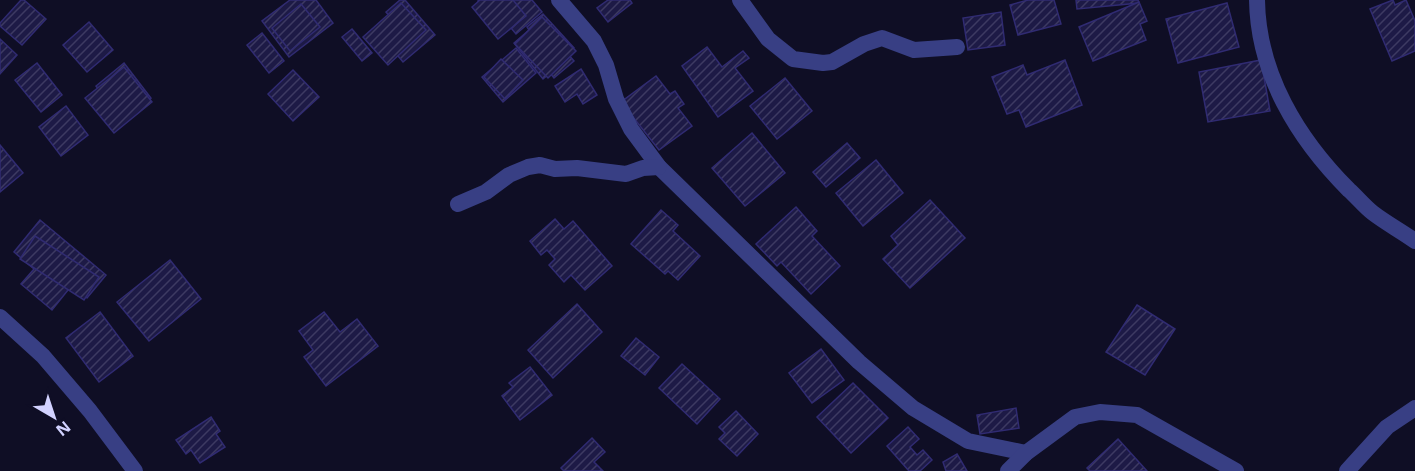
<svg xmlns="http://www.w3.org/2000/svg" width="1415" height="471" font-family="'Noto Sans',sans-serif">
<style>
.building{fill:url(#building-hatch);stroke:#302b72;stroke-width:1.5}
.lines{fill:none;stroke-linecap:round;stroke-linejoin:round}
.minor{stroke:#383f84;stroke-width:16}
</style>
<defs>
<pattern id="building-hatch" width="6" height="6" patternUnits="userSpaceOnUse" patternTransform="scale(1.5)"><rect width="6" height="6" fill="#1d1a46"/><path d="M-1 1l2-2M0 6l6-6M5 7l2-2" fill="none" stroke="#3d3a62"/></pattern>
</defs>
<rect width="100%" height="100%" fill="#0f0e25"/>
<!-- building -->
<g class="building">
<path d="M21,0H24L46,19L22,45L0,26V23Z"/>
<path d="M290,0H316L333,23L289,57L262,21Z"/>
<path d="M400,0H405L435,35L403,62L388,44L403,32L386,12Z"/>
<path d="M480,0H532L542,12L516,34L506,22L500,27L478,1Z"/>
<path d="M480,0H513L526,16L498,39L472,7Z"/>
<path d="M608,0H630L632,3L608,22L597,8Z"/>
<path d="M1028,0H1054L1061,24L1018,35L1010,5Z"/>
<path d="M1076,0H1138L1139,3L1077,9Z"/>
<path d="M1393,0L1395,5L1406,0L1415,21V51L1392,61L1370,9Z"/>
<path d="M1139,2L1147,21L1140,24L1146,40L1093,61L1079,27Z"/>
<path d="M401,3L426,30L388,65L363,37Z"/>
<path d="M1227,3L1239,47L1178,63L1166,19Z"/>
<path d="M301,4L320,27L290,51L272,28Z"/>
<path d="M1001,12L1005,45L968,50L963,18Z"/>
<path d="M543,14L574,48L567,53L574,61L554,78L550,73L543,79L514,43L529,30L527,27Z"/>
<path d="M542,17L576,51L548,78L515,44Z"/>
<path d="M89,22L113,50L87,72L63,45Z"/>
<path d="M352,29L372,53L362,61L342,37Z"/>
<path d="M262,33L284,61L269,73L247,45Z"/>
<path d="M0,39L17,55L0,74Z"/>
<path d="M707,47L722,67L743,51L749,58L735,68L753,91L718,117L682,66Z"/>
<path d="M516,48L536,73L503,102L482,77Z"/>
<path d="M501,59L523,80L505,99L484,77Z"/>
<path d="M1065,60L1082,105L1026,127L1019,110L1007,114L992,77L1023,65L1027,75Z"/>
<path d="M1261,60L1270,111L1208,122L1199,72Z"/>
<path d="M37,63L62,95L41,112L15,80Z"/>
<path d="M124,63L151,98L136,110L119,89L106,99L96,86Z"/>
<path d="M124,67L152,102L114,133L85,98Z"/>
<path d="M581,69L597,95L583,104L577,94L565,102L555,86Z"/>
<path d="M293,70L319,97L293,121L268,94Z"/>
<path d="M656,76L670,94L675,91L684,104L678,108L692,126L659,150L621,102Z"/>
<path d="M785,78L812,111L777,139L750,106Z"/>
<path d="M66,106L88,135L61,156L39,127Z"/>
<path d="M752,133L785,173L745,206L712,168Z"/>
<path d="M847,143L860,158L826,187L813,172Z"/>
<path d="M0,145L23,173L0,192Z"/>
<path d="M876,160L903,193L863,226L836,193Z"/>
<path d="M930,200L965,238L910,288L883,259L898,245L891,236Z"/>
<path d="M796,207L817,231L812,236L840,266L811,294L781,262L777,266L756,244Z"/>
<path d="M661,210L678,225L673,231L700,256L678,280L668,271L665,274L631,244Z"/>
<path d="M555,219L564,229L573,221L612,266L585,290L571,275L564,282L549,265L555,259L547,250L541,255L530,241Z"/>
<path d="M40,220L106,275L87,298L72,285L52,310L21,284L34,269L14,252Z"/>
<path d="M35,236L99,277L84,300L20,259Z"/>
<path d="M170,260L201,299L149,341L117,302Z"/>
<path d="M577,304L602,332L553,378L528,350Z"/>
<path d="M1137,305L1175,329L1145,375L1106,352Z"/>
<path d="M100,312L133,356L99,382L66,338Z"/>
<path d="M324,312L340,332L357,319L378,346L326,386L304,357L313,350L299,331Z"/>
<path d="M636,338L659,357L645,375L621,356Z"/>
<path d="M821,349L844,380L812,403L789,373Z"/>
<path d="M682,364L720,399L697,424L659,388Z"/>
<path d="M530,367L552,395L520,420L502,396L513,387L509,383Z"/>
<path d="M853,383L888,418L851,453L817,417Z"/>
<path d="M1016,408L1019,428L980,434L977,415Z"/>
<path d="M736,411L758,434L737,456L719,439L725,433L719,427Z"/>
<path d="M211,417L220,431L216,434L225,447L200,463L191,450L186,454L176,440Z"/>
<path d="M908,427L919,439L910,447L917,455L923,450L932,460L920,471H909L887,446Z"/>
<path d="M592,438L605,452L594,462L603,471H564L561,468Z"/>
<path d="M1118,439L1147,471H1090L1087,468Z"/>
<path d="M957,454L967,471H946L943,462Z"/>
</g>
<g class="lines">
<!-- minor -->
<g class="minor">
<path d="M559,0L594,41L606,65L616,99L631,129L659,167L859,362L913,408L968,441L1026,453"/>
<path d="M740,0L768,39L793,59L823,63L832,62L864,44L882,38L914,50L957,47"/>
<path d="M1257,0C1258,74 1298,139 1349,190C1357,197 1364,206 1373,213C1386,223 1401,231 1415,241"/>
<path d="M458,204L486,192L509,175L528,167L540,165L555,169L577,168L626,174L643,168L659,167"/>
<path d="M0,317L43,356L90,411L135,471"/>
<path d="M1008,471L1026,453L1075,417L1100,412L1137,415L1236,471"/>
<path d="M1347,471L1387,427L1415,408"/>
</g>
</g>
<!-- north arrow -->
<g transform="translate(54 417) rotate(141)" stroke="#0f0e25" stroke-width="4.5" paint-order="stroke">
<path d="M0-4.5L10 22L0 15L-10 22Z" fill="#d2d2ff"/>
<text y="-9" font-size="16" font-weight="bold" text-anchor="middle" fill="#d2d2ff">N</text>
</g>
</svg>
